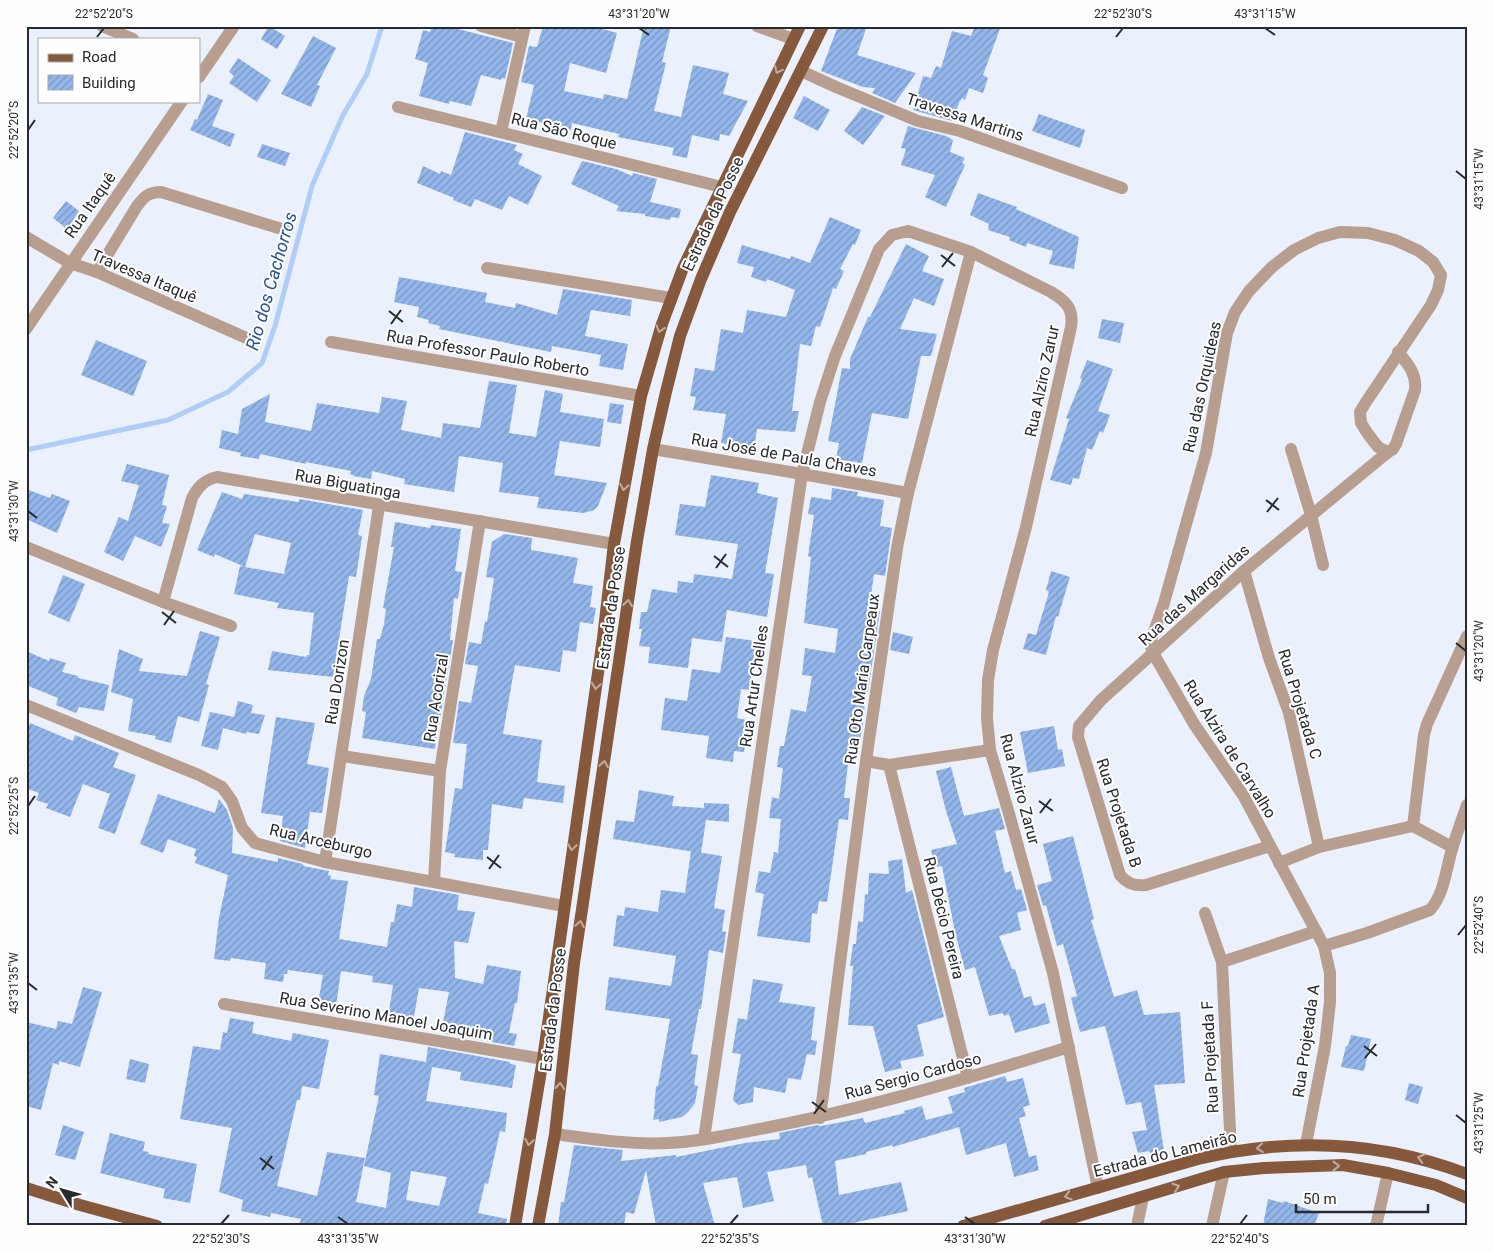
<svg xmlns="http://www.w3.org/2000/svg" width="1493" height="1252" font-family="Roboto,sans-serif">
<style>
.lines{fill:none;stroke-linecap:round;stroke-linejoin:round}
.stream{stroke:#b0cdf7;stroke-width:5}
.building{fill:url(#building-hatch);fill-rule:evenodd}
.minor{stroke:#b89e8e;stroke-width:12}
.major{stroke:#86593d;stroke-width:12}
.oneway{stroke:#c2ac9e}
.ticks{fill:none;stroke:#272a2e;stroke-width:2}
.labels{text-anchor:middle;dominant-baseline:central;stroke-width:4;stroke-linejoin:round;paint-order:stroke}
.street-label{font-size:16px;fill:#272a2e;stroke:#fefefe}
.water-label{font-size:18px;font-style:italic;fill:#265191;stroke:#fefefe}
.neatline{fill:none;stroke:#272a2e;stroke-width:2}
.ticks-label{font-size:12px;text-anchor:middle;fill:#272a2e}
</style>
<defs>
<pattern id="building-hatch" width="6" height="6" patternUnits="userSpaceOnUse" patternTransform="scale(1.25)"><rect width="6" height="6" fill="#93b6eb"/><path d="M-1 1l2-2M0 6l6-6M5 7l2-2" fill="none" stroke="#7894bf"/></pattern>
</defs>
<rect width="100%" height="100%" fill="#ebf1fc"/>
<g class="lines">
<!-- stream -->
<path class="stream" d="M26,450L168,420L228,392L262,363L275,326L312,186L342,117L367,74L382,26"/>
</g>
<!-- building -->
<g class="building">
<path d="M269,26L285,36L277,49L261,39Z"/>
<path d="M432,26H446L513,43L505,79L502,78L501,80L481,75L471,106L450,101L449,104L419,96L428,63L415,59L423,30L430,32Z"/>
<path d="M543,26H591L617,33L606,73L570,63L564,91L603,99L604,94L627,99L644,26H671L662,62L666,63L654,111L681,117L693,65L729,73L723,94L748,101L729,136L720,134L719,141L692,135L687,158L672,155L674,148L618,137L619,134L572,123L571,130L526,119L534,85L521,82L529,46L537,47Z"/>
<path d="M838,26H867L857,55L916,73L895,103L872,93L875,88L863,87L821,71Z"/>
<path d="M975,26H1001L983,75L988,78L983,93L969,88L965,100L962,98L959,103L952,121L913,110L923,76L931,78L936,66L941,68L952,31L971,36Z"/>
<path d="M313,36L336,48L317,85L320,86L311,107L281,94Z"/>
<path d="M238,58L271,80L257,102L229,83L234,76L229,72Z"/>
<path d="M208,94L223,100L212,126L235,134L230,147L190,130L195,119L197,120Z"/>
<path d="M804,96L830,110L818,131L793,118Z"/>
<path d="M862,107L885,116L863,145L844,131Z"/>
<path d="M1039,114L1085,130L1080,148L1032,131Z"/>
<path d="M908,126L946,136L953,140L950,152L965,158L962,163L965,165L946,207L925,197L935,175L901,165L906,149L901,148Z"/>
<path d="M465,132L517,145L514,150L523,154L518,164L542,176L528,205L509,196L502,210L475,199L471,207L453,200L454,198L417,183L423,166L440,174L441,171L451,175Z"/>
<path d="M262,144L290,153L285,166L257,157Z"/>
<path d="M582,161L616,169L632,176L633,173L657,179L650,202L681,209L679,218L671,217L670,220L645,216V214L616,211L619,206L571,184Z"/>
<path d="M978,193L1017,207L1016,209L1079,237L1074,269L1049,264L1053,251L1027,243L1026,247L1009,240L1010,237L988,230L989,224L970,215Z"/>
<path d="M66,201L79,211L67,229L53,218Z"/>
<path d="M830,217L861,230L855,245L853,244L840,269L844,271L836,289L833,288L820,327L816,326L811,346L800,344L792,411H799L795,432L757,429L754,448L721,443L726,414L693,410L696,397L690,396L695,368L714,371L721,329L743,333L747,310L786,317L795,290L767,279L766,282L751,277L754,267L737,263L742,245L790,259L791,256L810,263Z"/>
<path d="M906,244L929,256L922,271L944,279L934,306L914,298L900,329L937,334L931,356H921L908,419L872,413L862,463L836,459L839,443L828,441L842,368L850,369V359L868,317H870Z"/>
<path d="M399,277L487,293L485,302L515,308L516,303L557,315L563,289L632,300L630,316L591,310L585,336L628,344L623,370L599,366L601,355L552,346L551,352L439,329L440,326L428,323L429,320L417,317L419,307L394,302Z"/>
<path d="M1102,319L1124,323L1120,343L1098,338Z"/>
<path d="M96,340L147,361L133,396L81,375Z"/>
<path d="M1087,360L1113,369L1098,411L1110,415L1103,433L1100,431L1092,450L1087,448L1079,479L1073,478L1071,485L1050,480L1069,419L1066,418L1082,379L1080,378Z"/>
<path d="M489,381L517,385L509,433L536,437L545,390L563,394L560,412L604,419L600,447L560,441L554,475L607,483L598,506L594,510L584,513L537,508L539,497L499,492L503,463L459,456L454,492L404,484L405,479L372,471L371,479L353,476V475L350,474L351,471L306,462V464L260,454L259,459L240,456L241,453L219,448L222,430L238,434L242,409L270,394L265,422L311,431L317,403L379,413L382,397L407,401L401,430L441,438L443,423L480,428Z"/>
<path d="M610,403L624,405L621,424L607,422Z"/>
<path d="M127,464L169,475L162,505L167,506L162,523L170,524L161,547L135,536L123,561L104,552L119,517L128,521L139,485L121,481Z"/>
<path d="M711,475L759,483L757,493L778,498L765,573L774,574L767,617L727,610L722,642L692,638L688,668L648,663L650,647L639,646L642,629H639L641,612H647L652,589L677,593L678,581L693,583L694,574L732,579L738,544L675,535L680,504L705,507Z"/>
<path d="M832,488L858,492L857,496L884,500L880,526L892,528L885,576L874,574L869,609L880,611L868,692L866,691L863,723L857,757L849,756L844,798H850L848,820L839,819L827,902L819,901L817,914L812,913L810,943L757,936L764,894L755,892L759,871L770,873L774,852L778,853L781,819L769,818L772,797L779,799L783,768L777,767L780,746H784L791,709L806,712L812,676L802,675L805,648L835,653L838,629L804,623L811,557L808,556L814,515L808,514L811,497L831,500Z"/>
<path d="M26,489L50,498L52,494L70,501L57,533L26,519Z"/>
<path d="M222,492L242,499L244,494L299,502V499L363,510L358,535L362,536L359,558L356,577L349,576L333,677L268,670L272,651L306,657L307,655H309L314,613L277,608L279,603L234,594L240,566L284,574L291,543L255,534L245,567L215,554L214,557L197,550Z"/>
<path d="M395,522L430,528L431,525L461,529L455,571L462,572L458,599L454,598L450,640H453L435,749L362,738L366,712L362,711L364,696L371,679L377,639H380L384,624L386,609L383,608L394,547H391Z"/>
<path d="M504,534L532,538L531,550L578,558L573,583L593,586L590,607L596,608L593,624L580,622L576,652L563,650L560,672L515,665L511,687L503,734L542,740L537,782L565,786L563,803L524,798L522,809L492,804L488,850H483V860L454,857L455,854L445,852L455,788L462,789L467,744L453,743L459,701L471,703L478,666L465,664L469,642L481,644L485,621L487,622L494,578L486,577L492,542Z"/>
<path d="M1051,571L1070,577L1058,617L1056,616L1046,655L1023,649L1028,633L1036,635L1049,592L1046,590Z"/>
<path d="M63,575L85,584L69,622L48,613Z"/>
<path d="M200,631L220,637L206,684L209,685L199,722L178,716L171,743L155,739L156,736L128,731L133,699L111,692L119,649L143,659L139,671L187,676Z"/>
<path d="M893,632L913,637L909,654L890,650Z"/>
<path d="M726,637L756,641L749,690L741,689L737,718L746,720L745,725L748,726L744,752L734,751L733,762L706,758L709,736L661,730L665,698L687,701L692,669L720,673Z"/>
<path d="M26,651L49,661L50,658L66,663L62,672L78,676V678L109,685L104,711L79,707L76,713L56,705L58,698L26,685Z"/>
<path d="M238,701L253,705L251,713L265,715L259,734L247,732L246,734L223,728L218,750L201,746L210,712L234,717Z"/>
<path d="M276,717L315,723L307,764L329,768L322,813L310,812L305,848L280,841L283,816L261,813Z"/>
<path d="M30,723L73,741L75,735L119,753L113,767L136,775L115,834L98,828L110,794L83,784L70,817L46,808L48,804L36,800L39,793L26,788V732Z"/>
<path d="M1054,726L1058,750L1062,749L1065,766L1028,773L1020,732Z"/>
<path d="M951,767L964,816L999,808L1005,829L995,831L1005,873L1011,871L1016,890L1021,889L1027,910L1017,913L1021,930L999,936L1012,969H1015L1024,998L1031,996L1034,1006L1045,1003L1050,1023L1015,1033L1009,1014L1004,1016L1003,1013L989,1016L975,967L965,970L955,932L942,866L935,867L931,850L957,844L946,811L936,771Z"/>
<path d="M639,790L674,796L672,806L704,808V803L729,804V822L706,820L701,853L613,839L616,820L634,822Z"/>
<path d="M158,794L215,813L219,799L227,810L233,828L232,853L278,862V858L303,864V866L329,871L328,875L331,876L330,879L348,881L339,939L387,947L391,922H394L397,904L412,907L414,887L459,895L457,910L475,912L468,943L454,941L455,978L483,984L487,965L521,971L517,1003H515L509,1033L517,1034L514,1046L441,1033L449,992L419,988L413,1022L388,1018L393,985L372,982L373,976L341,971L336,1006L318,1003L323,975L288,970L287,974H284L283,982L264,979L266,963L231,958L230,961L214,959L219,918L228,875L195,863L197,857L194,856L196,849L168,839L163,853L140,844Z"/>
<path d="M1073,836L1094,919L1091,920L1114,997L1137,990L1144,1015L1180,1012L1185,1083L1154,1085L1164,1151L1151,1155L1149,1151L1138,1153L1132,1132L1147,1130L1141,1102L1126,1105L1105,1026L1080,1032L1071,998L1077,996L1063,944L1057,946L1046,905L1043,906L1037,885L1052,881L1043,844Z"/>
<path d="M691,851L722,856L714,908L725,910L722,931L726,932L723,953L709,950L701,1009H699L691,1054L698,1055L694,1085L698,1086L695,1103L688,1112L682,1117L659,1122V1119L653,1120L655,1109H654L656,1086H658L670,1019L605,1010L609,977L671,986L676,956L613,946L617,915L624,916L625,907L658,912L661,890L685,893Z"/>
<path d="M902,859L906,893L912,890L944,1017L917,1025L924,1056L900,1061L902,1068L885,1072L873,1026L848,1025L853,966H850L853,944H856L858,921L863,922L865,894L868,895L869,873L889,874L888,861Z"/>
<path d="M753,979L783,984L779,1002L815,1007L811,1040L817,1041L815,1055L807,1054L801,1080L788,1078L785,1093L754,1087L753,1102L738,1105L733,1100L741,1054L732,1053L738,1018L747,1020Z"/>
<path d="M83,987L102,992L80,1067L59,1061V1065L53,1063L41,1110L26,1106V1022L56,1029L58,1021L72,1024Z"/>
<path d="M230,1018L254,1022L252,1033L291,1041L293,1033L329,1040L319,1089L302,1086L300,1100H297L277,1186L317,1196L327,1152L365,1158L356,1202L386,1208L391,1173L364,1166L379,1096L374,1095L380,1054L426,1062L428,1047L510,1062V1064L516,1065L512,1088L460,1080L461,1072L432,1067L426,1101L507,1113L505,1132L500,1131L488,1184L485,1183L478,1213L507,1219L506,1226H299L301,1219L271,1213L270,1217L241,1211L243,1200L219,1192L232,1128L180,1119L193,1046L220,1050L223,1032L227,1033ZM411,1171L447,1177L439,1206L406,1200Z"/>
<path d="M1351,1035L1371,1039L1364,1071L1341,1067L1346,1046H1348Z"/>
<path d="M130,1059L149,1064L145,1083L126,1079Z"/>
<path d="M1005,1076L1007,1082L1023,1078L1030,1105L1023,1107L1026,1116L1019,1118L1029,1157L1036,1155L1039,1170L1014,1177L1006,1143L966,1155L959,1127L893,1147L892,1145L866,1152V1154L835,1161L839,1195L901,1182L908,1211L839,1226H823L812,1177L808,1178L806,1165L767,1172L774,1201L743,1208L737,1177L703,1183L715,1226H656L646,1170L634,1214L626,1212L624,1226H558L561,1202H564L574,1145L623,1150L621,1161L676,1155V1157L745,1143L780,1139L779,1133L817,1125L821,1126L863,1118L865,1123L905,1113L904,1111L922,1106L926,1120L953,1113L948,1097L965,1092L964,1088Z"/>
<path d="M1409,1083L1423,1087L1418,1104L1405,1100Z"/>
<path d="M63,1125L84,1132L75,1160L55,1155Z"/>
<path d="M110,1133L145,1142L143,1151L149,1152L148,1154L197,1164L190,1203L163,1198L165,1189L100,1173Z"/>
<path d="M1268,1199L1283,1203L1284,1201L1319,1213L1314,1226H1263Z"/>
</g>
<g class="lines">
<!-- minor -->
<g class="minor">
<path d="M102,26L133,39"/>
<path d="M481,26L522,37"/>
<path d="M757,26L793,39"/>
<path d="M801,71L836,87L918,121L960,131L1122,188"/>
<path d="M199,77L234,26"/>
<path d="M398,107L722,187"/>
<path d="M501,132L525,26"/>
<path d="M26,237L70,263L97,272L251,340"/>
<path d="M487,268L671,298"/>
<path d="M97,272L137,206C144,197 148,192 161,192L285,230"/>
<path d="M26,329L182,101"/>
<path d="M331,342L641,396"/>
<path d="M653,449L802,474L908,493"/>
<path d="M1291,449L1311,515L1323,565"/>
<path d="M26,547L163,602L231,626"/>
<path d="M1244,571L1269,658L1289,713L1319,847"/>
<path d="M163,602L192,498C198,487 204,480 217,477L614,544"/>
<path d="M26,705L199,775L222,787L232,801L242,828L255,843L325,862L564,906"/>
<path d="M342,756L440,771"/>
<path d="M866,761L889,765L990,750"/>
<path d="M889,765L968,1078"/>
<path d="M1413,826L1424,735L1427,724L1467,636"/>
<path d="M1270,846L1146,885C1134,886 1128,884 1120,875L1078,737L1079,726L1101,700L1244,571L1388,452"/>
<path d="M325,862L379,506"/>
<path d="M1279,863L1319,847L1413,826L1452,847"/>
<path d="M434,881L440,771L480,521"/>
<path d="M1205,913L1222,962L1231,1151"/>
<path d="M1324,946L1367,933L1430,910C1445,893 1446,867 1453,846C1457,833 1462,819 1467,805"/>
<path d="M1222,962L1316,931"/>
<path d="M224,1004L543,1059"/>
<path d="M820,1118L866,761L897,548L908,493L971,252"/>
<path d="M555,1134C592,1139 630,1145 668,1143C700,1142 733,1134 765,1128C868,1108 969,1078 1069,1047"/>
<path d="M704,1139L802,474L820,402L835,356L879,249L892,235L908,231L971,252L1051,292C1066,301 1074,309 1071,327L1026,527L993,650L988,680L987,718L990,750L1008,810L1053,973L1098,1188"/>
<path d="M1306,1144L1325,1046L1330,1002V973L1324,946L1243,795L1194,724L1153,653L1151,647L1152,638L1164,603L1206,453L1227,333L1235,312L1249,291L1272,267L1294,250L1318,238L1340,232L1368,233L1395,240L1419,251L1433,262L1441,275L1438,290L1431,305L1366,402L1360,412L1361,423L1368,434L1378,447L1388,452L1393,449L1396,444L1415,390C1417,374 1408,364 1398,352"/>
<path d="M1137,1226L1143,1197"/>
<path d="M1212,1226L1224,1172"/>
<path d="M1376,1226L1388,1173"/>
</g>
<!-- major -->
<g class="major">
<path d="M26,1188L80,1205L157,1226"/>
<path d="M515,1226L543,1059L603,638L614,544L641,396L662,324L683,268L800,26"/>
<path d="M538,1226L555,1134L574,963L637,541L653,449L666,392L680,336L701,279L730,212L823,26"/>
<path d="M963,1226L1198,1159C1290,1137 1378,1140 1467,1174"/>
<path d="M1045,1226L1224,1172L1264,1168L1343,1165L1388,1173L1436,1185L1467,1198"/>
</g>
</g>
<!-- one-way arrows -->
<defs><path id="oneway-chevron" d="M-2-3.5L2.5 0L-2 3.5" fill="none" stroke-width="1.6" stroke-linecap="round" stroke-linejoin="round" transform="scale(1.25)"/></defs>
<g class="oneway">
<use href="#oneway-chevron" transform="translate(778 70) rotate(116)"/>
<use href="#oneway-chevron" transform="translate(660 329) rotate(107)"/>
<use href="#oneway-chevron" transform="translate(624 487) rotate(100)"/>
<use href="#oneway-chevron" transform="translate(628 603) rotate(-82)"/>
<use href="#oneway-chevron" transform="translate(596 686) rotate(98)"/>
<use href="#oneway-chevron" transform="translate(604 764) rotate(-81)"/>
<use href="#oneway-chevron" transform="translate(572 847) rotate(98)"/>
<use href="#oneway-chevron" transform="translate(580 924) rotate(-81)"/>
<use href="#oneway-chevron" transform="translate(560 1086) rotate(-84)"/>
<use href="#oneway-chevron" transform="translate(529 1142) rotate(99)"/>
<use href="#oneway-chevron" transform="translate(1260 1148) rotate(174)"/>
<use href="#oneway-chevron" transform="translate(1421 1158) rotate(-166)"/>
<use href="#oneway-chevron" transform="translate(1336 1166)"/>
<use href="#oneway-chevron" transform="translate(1176 1187) rotate(-18)"/>
<use href="#oneway-chevron" transform="translate(1068 1196) rotate(164)"/>
</g>
<!-- ticks -->
<path class="ticks" d="M639,28L649,35M1265,28L1275,35M97,37L104,28M1116,37L1123,28M28,130L35,120M1456,171L1466,179M941,255L955,266M942,267L953,253M389,311L403,322M391,324L401,310M1266,500L1279,510M28,511L37,518M1267,512L1278,498M714,556L728,567M716,568L726,554M162,612L176,623M164,625L174,611M1456,643L1466,651M1039,801L1053,811M28,806L35,796M1040,813L1051,799M487,857L501,868M489,869L499,855M1458,935L1466,925M28,983L37,990M1364,1046L1377,1056M1365,1058L1376,1044M812,1102L826,1112M814,1114L824,1100M1456,1115L1466,1123M260,1158L274,1169M262,1170L272,1156M338,1217L348,1224M965,1217L975,1224M221,1224L229,1215M730,1224L738,1215M1240,1224L1247,1215"/>
<g class="labels">
<!-- street labels -->
<g class="street-label">
<text transform="translate(965 117) rotate(18)">Travessa Martins</text>
<text transform="translate(564 131) rotate(14)">Rua São Roque</text>
<text transform="translate(90 205) rotate(-55)">Rua Itaquê</text>
<text transform="translate(713 214) rotate(-65)">Estrada da Posse</text>
<text transform="translate(144 276) rotate(23)">Travessa Itaquê</text>
<text transform="translate(488 353) rotate(10)">Rua Professor Paulo Roberto</text>
<text transform="translate(1042 381) rotate(-78)">Rua Alziro Zarur</text>
<text transform="translate(1202 387) rotate(-78)">Rua das Orquideas</text>
<text transform="translate(784 455) rotate(10)">Rua José de Paula Chaves</text>
<text transform="translate(348 484) rotate(10)">Rua Biguatinga</text>
<text transform="translate(1194 595) rotate(-42)">Rua das Margaridas</text>
<text transform="translate(611 608) rotate(-82)">Estrada da Posse</text>
<text transform="translate(862 679) rotate(-82)">Rua Oto Maria Carpeaux</text>
<text transform="translate(337 682) rotate(-81)">Rua Dorizon</text>
<text transform="translate(754 686) rotate(-82)">Rua Artur Chelles</text>
<text transform="translate(436 698) rotate(-81)">Rua Acorizal</text>
<text transform="translate(1300 704) rotate(73)">Rua Projetada C</text>
<text transform="translate(1230 749) rotate(58)">Rua Alzira de Carvalho</text>
<text transform="translate(1020 789) rotate(75)">Rua Alziro Zarur</text>
<text transform="translate(1119 813) rotate(72)">Rua Projetada B</text>
<text transform="translate(321 841) rotate(13)">Rua Arceburgo</text>
<text transform="translate(944 918) rotate(76)">Rua Décio Pereira</text>
<text transform="translate(553 1010) rotate(-83)">Estrada da Posse</text>
<text transform="translate(386 1016) rotate(10)">Rua Severino Manoel Joaquim</text>
<text transform="translate(1306 1041) rotate(-82)">Rua Projetada A</text>
<text transform="translate(1210 1057) rotate(-93)">Rua Projetada F</text>
<text transform="translate(913 1076) rotate(-15)">Rua Sergio Cardoso</text>
<text transform="translate(1165 1154) rotate(-14)">Estrada do Lameirão</text>
</g>
<!-- water labels -->
<g class="water-label">
<text transform="translate(271 281) rotate(-74)">Rio dos Cachorros</text>
</g>
</g>
<!-- border -->
<rect width="1493" height="1252" fill="none" stroke="#fefefe" stroke-width="55"/>
<!-- legend -->
<rect x="38" y="38" width="162" height="65" fill="#fefefe" stroke="#a8a9ab"/>
<rect x="48" y="54" width="25" height="8" fill="#86593d" stroke="#a8a9ab"/>
<text x="82" y="62" font-size="15" fill="#272a2e">Road</text>
<rect x="48" y="75" width="25" height="15" fill="url(#building-hatch)" stroke="#a8a9ab"/>
<text x="82" y="88" font-size="15" fill="#272a2e">Building</text>
<!-- north arrow -->
<g transform="translate(62 1190) rotate(307)" stroke="#fefefe" stroke-width="4" paint-order="stroke">
<path d="M0-4L9 19L0 12L-9 19Z" fill="#272a2e"/>
<text y="-8" font-size="14" font-weight="bold" text-anchor="middle" fill="#272a2e">N</text>
</g>
<!-- scale -->
<path d="M1296 1204v8h132v-8" fill="none" stroke="#272a2e" stroke-width="2.5"/>
<text x="1303" y="1204" font-size="15" fill="#272a2e" stroke="#fefefe" stroke-width="4" paint-order="stroke">50 m</text>
<rect x="28" y="28" width="1438" height="1196" class="neatline"/>
<g class="ticks-label">
<text x="104" y="18">22°52'20"S</text>
<text x="639" y="18">43°31'20"W</text>
<text x="1123" y="18">22°52'30"S</text>
<text x="1265" y="18">43°31'15"W</text>
<text transform="translate(14 130) rotate(-90)" y="4">22°52'20"S</text>
<text transform="translate(1479 179) rotate(-90)" y="4">43°31'15"W</text>
<text transform="translate(14 511) rotate(-90)" y="4">43°31'30"W</text>
<text transform="translate(1479 651) rotate(-90)" y="4">43°31'20"W</text>
<text transform="translate(14 806) rotate(-90)" y="4">22°52'25"S</text>
<text transform="translate(1479 925) rotate(-90)" y="4">22°52'40"S</text>
<text transform="translate(14 983) rotate(-90)" y="4">43°31'35"W</text>
<text transform="translate(1479 1123) rotate(-90)" y="4">43°31'25"W</text>
<text x="221" y="1243">22°52'30"S</text>
<text x="348" y="1243">43°31'35"W</text>
<text x="730" y="1243">22°52'35"S</text>
<text x="975" y="1243">43°31'30"W</text>
<text x="1240" y="1243">22°52'40"S</text>
</g>
</svg>
